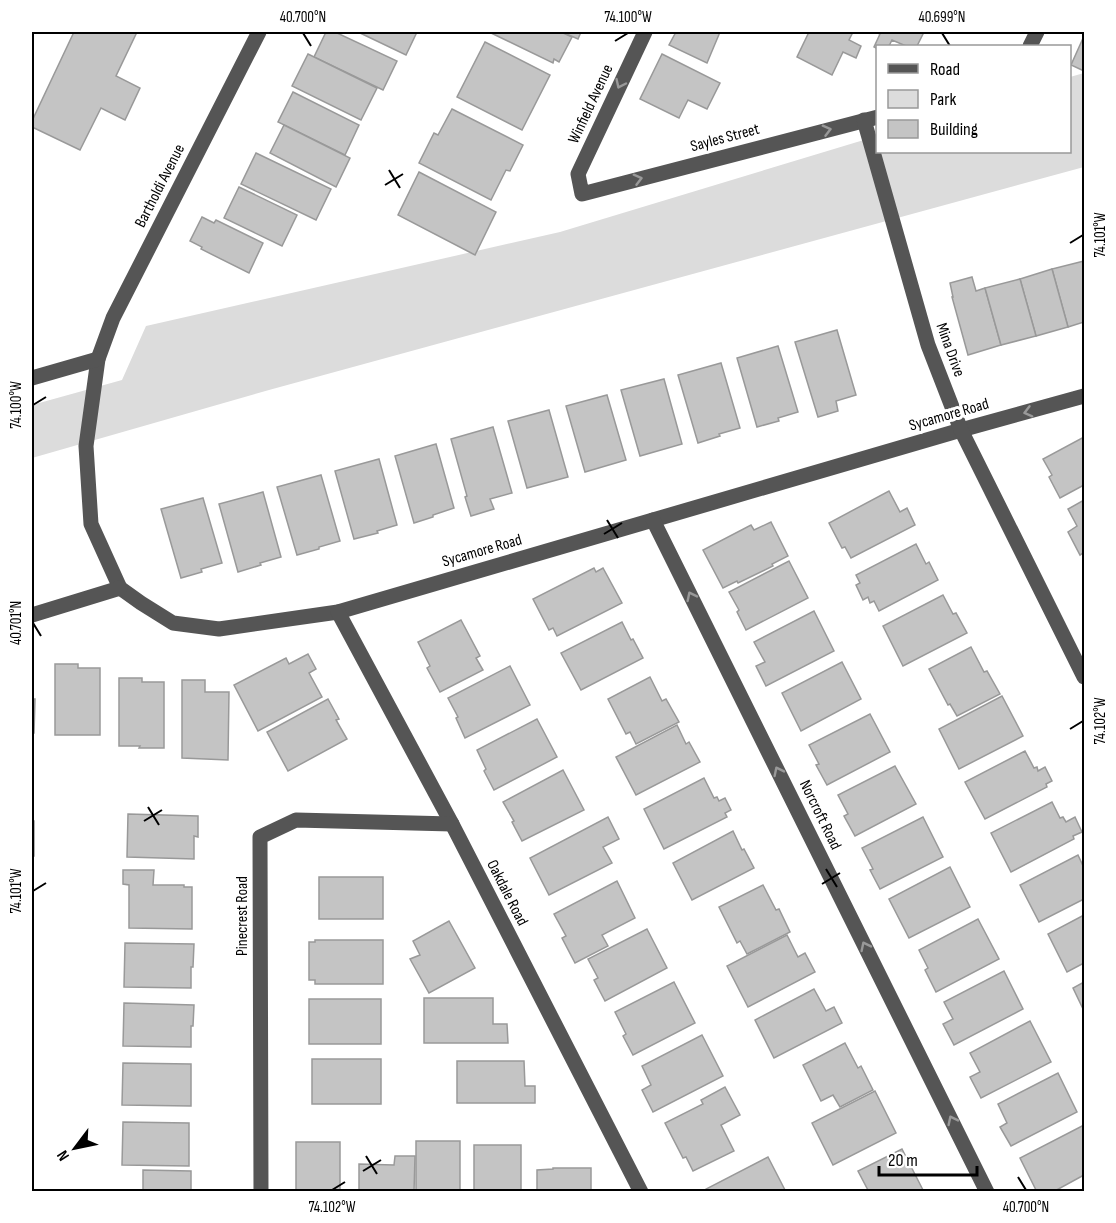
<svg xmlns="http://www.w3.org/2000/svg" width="1116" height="1223" font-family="'Sofia Sans Condensed',sans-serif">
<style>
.green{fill:#dcdcdc}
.building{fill:#c4c4c4;stroke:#999;stroke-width:1.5}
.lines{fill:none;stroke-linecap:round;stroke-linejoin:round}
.minor{stroke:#555;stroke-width:15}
.oneway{stroke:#999}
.ticks{fill:none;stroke:#000;stroke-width:2}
.labels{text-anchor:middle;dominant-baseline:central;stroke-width:6;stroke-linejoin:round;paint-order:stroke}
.street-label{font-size:16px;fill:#000;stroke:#fff}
.neatline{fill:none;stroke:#000;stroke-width:2}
.ticks-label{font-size:15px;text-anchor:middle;fill:#000}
</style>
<rect width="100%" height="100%" fill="#fff"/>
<!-- green -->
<path class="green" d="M1084,73V167L269,390L32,458V405L122,380L146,326L560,232L877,136L878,152H1070V77Z"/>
<!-- building -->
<g class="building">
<path d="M74,32H137L116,76L140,88L125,120L101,108L80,150L32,127V121Z"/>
<path d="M326,32H335L397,61L383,90L314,57Z"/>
<path d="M358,32H417L406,55Z"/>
<path d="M489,32H561L572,37L559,62L554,59L553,63Z"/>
<path d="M562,32H581L578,39Z"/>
<path d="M676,32H720L707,63L669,45Z"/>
<path d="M809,32H853L849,40L861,46L856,58L843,52L832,75L797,57Z"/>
<path d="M875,32H924L917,46H906L892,40L889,46H878V49L874,47L880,34Z"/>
<path d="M1084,36V71L1071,65Z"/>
<path d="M485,42L550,75L522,130L457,97Z"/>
<path d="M308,54L377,88L361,120L292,86Z"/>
<path d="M662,54L720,83L707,109L688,100L679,118L640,99Z"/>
<path d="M293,92L359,125L345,155L278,122Z"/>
<path d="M452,109L523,145L510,171L506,170L491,200L419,163L434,133L438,135Z"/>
<path d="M284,125L350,158L336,187L270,153Z"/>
<path d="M256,153L331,189L316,220L241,184Z"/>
<path d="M419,172L496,212L475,255L398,215Z"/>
<path d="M239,187L297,215L282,246L224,218Z"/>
<path d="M202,217L214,223L216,220L263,243L249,273L201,249L202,247L190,241Z"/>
<path d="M1084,261V322L1068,327L1052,269Z"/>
<path d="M1052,269L1068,327L1036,336L1020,279Z"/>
<path d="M972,277L976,291L985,288L1001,345L968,355L952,297H953L950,283Z"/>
<path d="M1020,279L1036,336L1001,345L985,288Z"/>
<path d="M837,330L856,395L836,401L838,411L818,417L795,342Z"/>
<path d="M778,346L798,412L778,418L779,421L757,427L737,358Z"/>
<path d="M721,363L740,428L719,434L720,436L698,443L678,375Z"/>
<path d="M664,379L682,444L640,456L621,390Z"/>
<path d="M607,395L626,460L585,472L566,406Z"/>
<path d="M549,410L568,477L527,488L508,421Z"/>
<path d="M493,427L512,493L490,499L494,509L471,516L465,497L467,496L451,439Z"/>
<path d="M1084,437V485L1060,498L1049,477L1052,475L1043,459Z"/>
<path d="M436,444L454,508L433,515V517L414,523L395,456Z"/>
<path d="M379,459L397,525L377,531L378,533L354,539L335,471Z"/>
<path d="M321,475L340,541L319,547V549L297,555L277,487Z"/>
<path d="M889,491L900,512L907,508L915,525L851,558L845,547L842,548L829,523Z"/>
<path d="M263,492L281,557L260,563L261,565L238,572L219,504Z"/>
<path d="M203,498L222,563L201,569L202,572L181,578L161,509Z"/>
<path d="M1084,500V552L1080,555L1068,532L1077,526L1068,509Z"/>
<path d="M771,522L788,556L772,564L773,566L738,583L737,581L723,588L703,550L751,525L754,530Z"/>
<path d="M916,544L926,564L929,562L938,580L879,611L874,601L870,603L868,597L863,600L856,585L860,583L856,575Z"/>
<path d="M789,561L808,598L746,630L737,612L739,610L729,592Z"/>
<path d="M594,568L596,572L603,568L622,603L557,636L553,628L549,630L533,599Z"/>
<path d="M943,595L953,614L956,613L967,633L903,666L883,626Z"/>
<path d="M814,611L834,651L766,686L756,666L765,662L754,642Z"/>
<path d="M461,620L480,656L476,658L483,670L440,692L427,668L430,666L418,642Z"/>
<path d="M622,622L631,640L633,639L643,658L581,690L561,653Z"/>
<path d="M971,647L984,672L987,671L1000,694L957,716L950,704L948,705L929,669Z"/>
<path d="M308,654L316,669L309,673L322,697L258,731L234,685L286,658L289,664Z"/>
<path d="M842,662L861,699L801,731L782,693Z"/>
<path d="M55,664H78V668H100V735H55Z"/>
<path d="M510,666L530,705L465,738L456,718L458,717L448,698Z"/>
<path d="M650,677L662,701L666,699L679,722L636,744L630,732L626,734L608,699Z"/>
<path d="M119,678H142V682H164V748H139L140,746H119Z"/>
<path d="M182,680H205V692H229L228,760L182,758Z"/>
<path d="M1002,696L1023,736L959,769L939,729Z"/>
<path d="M32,699H35L34,733H32Z"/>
<path d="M328,699L339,719L336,720L347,739L288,771L267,732Z"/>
<path d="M870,714L890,752L827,785L816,765L819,764L809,745Z"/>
<path d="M537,719L557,757L494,790L484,771L486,769L477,750Z"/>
<path d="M677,725L686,744L689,742L700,762L636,795L616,757Z"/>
<path d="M1025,751L1034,768L1037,767L1038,771L1045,767L1052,781L1046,784L1047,787L985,819L965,782Z"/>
<path d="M895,766L916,804L855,836L844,816L848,814L838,795Z"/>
<path d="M563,770L584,810L522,841L512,822L514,821L503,802Z"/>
<path d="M704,778L714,798L717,797L719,801L725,798L731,810L725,813L727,817L664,849L644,809Z"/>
<path d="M1052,802L1060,818L1063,817L1066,822L1075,817L1082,832L1073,836L1074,839L1011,872L991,833Z"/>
<path d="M128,814L198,816V837L194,836V859L127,857Z"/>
<path d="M608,817L619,839L603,847L612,863L549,895L530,858Z"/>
<path d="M923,817L943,857L880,889L870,870L873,869L862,848Z"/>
<rect x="32" y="821" width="2" height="35"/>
<path d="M733,831L742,850L744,849L754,868L692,900L673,863Z"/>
<path d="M1078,855L1084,868V899L1039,922L1020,885Z"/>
<path d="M950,867L970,907L909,938L889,899Z"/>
<path d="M123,870H154L153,885H184V887H192V929L129,928V885L123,884Z"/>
<rect x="319" y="877" width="64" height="42"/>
<path d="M617,881L635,918L602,935L608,946L575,963L562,938L566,936L554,914Z"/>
<path d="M763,885L776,910L779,909L790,932L747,954L740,941L737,943L719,907Z"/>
<path d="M1084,915V963L1067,972L1048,934Z"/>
<path d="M978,919L999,959L936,992L925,970L928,968L919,950Z"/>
<path d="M449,921L475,968L429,993L410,959L420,955L413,941Z"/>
<path d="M647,929L667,968L605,1001L594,980L598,978L588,959Z"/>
<path d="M787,935L798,957L805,953L815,972L748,1007L727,966Z"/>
<path d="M315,940H383V984H315V980H309V942H315Z"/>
<path d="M125,943L194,944L193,967H191V988L124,987Z"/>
<path d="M1004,971L1023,1009L954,1045L943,1024L953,1019L944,1002Z"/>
<path d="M674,982L695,1023L633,1055L623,1036L626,1034L615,1012Z"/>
<path d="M1084,982V1011L1073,988Z"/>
<path d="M814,989L826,1011L834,1007L842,1023L774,1058L755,1020Z"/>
<path d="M424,998H493V1024H507L508,1043H424Z"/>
<rect x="309" y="999" width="72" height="45"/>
<path d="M124,1003L194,1005L193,1026H191V1047L123,1046Z"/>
<path d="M1030,1021L1051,1062L981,1098L970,1077L980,1072L970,1053Z"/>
<path d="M702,1035L723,1076L653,1112L642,1090L651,1085L642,1066Z"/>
<path d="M845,1043L858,1068L861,1066L873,1090L840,1107L833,1095L821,1101L803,1065Z"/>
<rect x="312" y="1059" width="69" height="45"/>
<path d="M457,1061H524L525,1086H535V1103H457Z"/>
<path d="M123,1063L191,1064V1106L122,1105Z"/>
<path d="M1058,1073L1077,1112L1011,1146L1000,1127L1007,1123L998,1104Z"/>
<path d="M725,1087L740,1115L721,1125L734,1151L693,1171L686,1157L683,1158L665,1123L703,1104L701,1100Z"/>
<path d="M875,1091L896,1133L833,1165L812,1123Z"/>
<path d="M123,1122L189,1123V1166L122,1165Z"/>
<path d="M1084,1125V1175L1053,1192H1037L1020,1158Z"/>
<rect x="416" y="1141" width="44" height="51"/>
<rect x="296" y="1142" width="44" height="50"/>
<rect x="474" y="1145" width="47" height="47"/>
<path d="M902,1149L924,1192H869L858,1171Z"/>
<path d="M395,1156H415L414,1192H359V1164L394,1165Z"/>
<path d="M768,1157L786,1192H707L706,1189Z"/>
<path d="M553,1168H591V1192H537V1170L553,1169Z"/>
<path d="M143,1170L191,1171V1192H143Z"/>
</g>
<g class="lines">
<!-- minor -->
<g class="minor">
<path d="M259,32L113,318L98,359L86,446L91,524L120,588L141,603L173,623L219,629L338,612L961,430L1084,396"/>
<path d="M645,32L578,174L582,194L878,117"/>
<path d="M1030,46L1037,32"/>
<path d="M864,120L928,345L961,430L1084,677"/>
<path d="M32,378L98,359"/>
<path d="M653,520L987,1192"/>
<path d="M338,612L452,824L641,1192"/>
<path d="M32,615L120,588"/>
<path d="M261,1192L260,837L296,820L452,824"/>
</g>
</g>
<!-- one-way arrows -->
<defs><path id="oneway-chevron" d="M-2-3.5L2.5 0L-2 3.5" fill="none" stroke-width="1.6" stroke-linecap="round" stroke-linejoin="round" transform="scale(1.5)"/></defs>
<g class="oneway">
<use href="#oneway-chevron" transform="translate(620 84) rotate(115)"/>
<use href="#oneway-chevron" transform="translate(827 130) rotate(-15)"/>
<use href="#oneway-chevron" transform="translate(638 179) rotate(-15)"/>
<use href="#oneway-chevron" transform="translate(1028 412) rotate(165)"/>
<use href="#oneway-chevron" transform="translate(691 596) rotate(-116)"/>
<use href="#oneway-chevron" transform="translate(778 771) rotate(-116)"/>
<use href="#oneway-chevron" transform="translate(865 946) rotate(-116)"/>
<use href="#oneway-chevron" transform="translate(952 1120) rotate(-116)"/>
</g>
<!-- ticks -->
<path class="ticks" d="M303,33L311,46M942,33L950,46M615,41L628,33M389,170L400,188M385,185L403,174M1070,243L1083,235M33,405L46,397M607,520L618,538M604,534L622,523M33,623L41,636M1070,729L1083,721M148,807L159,825M144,821L162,810M826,869L837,887M822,884L840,873M33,891L46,883M366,1156L377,1174M363,1171L381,1160M1018,1177L1026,1190M332,1190L345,1182"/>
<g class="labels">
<!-- street labels -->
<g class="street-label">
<text transform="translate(591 104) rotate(-65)">Winfield Avenue</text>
<text transform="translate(725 138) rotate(-15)">Sayles Street</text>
<text transform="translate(160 186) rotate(-63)">Bartholdi Avenue</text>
<text transform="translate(950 350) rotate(70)">Mina Drive</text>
<text transform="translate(949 415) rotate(-16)">Sycamore Road</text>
<text transform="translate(482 551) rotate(-16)">Sycamore Road</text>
<text transform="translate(820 815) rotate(64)">Norcroft Road</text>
<text transform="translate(507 893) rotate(63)">Oakdale Road</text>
<text transform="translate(242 916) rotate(-90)">Pinecrest Road</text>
</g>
</g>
<!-- border -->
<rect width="1116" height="1223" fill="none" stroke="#ffffff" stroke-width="66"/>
<!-- legend -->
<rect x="876" y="45" width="195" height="108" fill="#ffffff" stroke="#999999" stroke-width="1.5"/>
<rect x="888" y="64" width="30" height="9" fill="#555555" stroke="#999999" stroke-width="1.5"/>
<text x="930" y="75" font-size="18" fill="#000000">Road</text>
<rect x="888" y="90" width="30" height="18" fill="#dcdcdc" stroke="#999999" stroke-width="1.5"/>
<text x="930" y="105" font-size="18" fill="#000000">Park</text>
<rect x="888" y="120" width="30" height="18" fill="#c4c4c4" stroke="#999999" stroke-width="1.5"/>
<text x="930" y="135" font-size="18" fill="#000000">Building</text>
<!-- north arrow -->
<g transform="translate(75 1148) rotate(238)" stroke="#ffffff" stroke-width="4.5" paint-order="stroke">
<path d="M0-4.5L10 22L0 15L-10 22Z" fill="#000000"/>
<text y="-9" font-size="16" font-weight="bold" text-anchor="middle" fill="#000000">N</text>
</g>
<!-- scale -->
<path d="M879 1166v9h98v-9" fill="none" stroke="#000000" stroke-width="3"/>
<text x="888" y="1166" font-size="18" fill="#000000" stroke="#ffffff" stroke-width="4.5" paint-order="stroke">20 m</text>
<rect x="33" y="33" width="1050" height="1157" class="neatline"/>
<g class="ticks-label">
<text x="303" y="22">40.700°N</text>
<text x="628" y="22">74.100°W</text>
<text x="942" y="22">40.699°N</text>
<text transform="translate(1100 235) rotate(-90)" y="5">74.101°W</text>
<text transform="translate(16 405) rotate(-90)" y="5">74.100°W</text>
<text transform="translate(16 623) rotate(-90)" y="5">40.701°N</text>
<text transform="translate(1100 721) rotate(-90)" y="5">74.102°W</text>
<text transform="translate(16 891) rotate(-90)" y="5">74.101°W</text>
<text x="332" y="1212">74.102°W</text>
<text x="1026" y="1212">40.700°N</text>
</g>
</svg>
